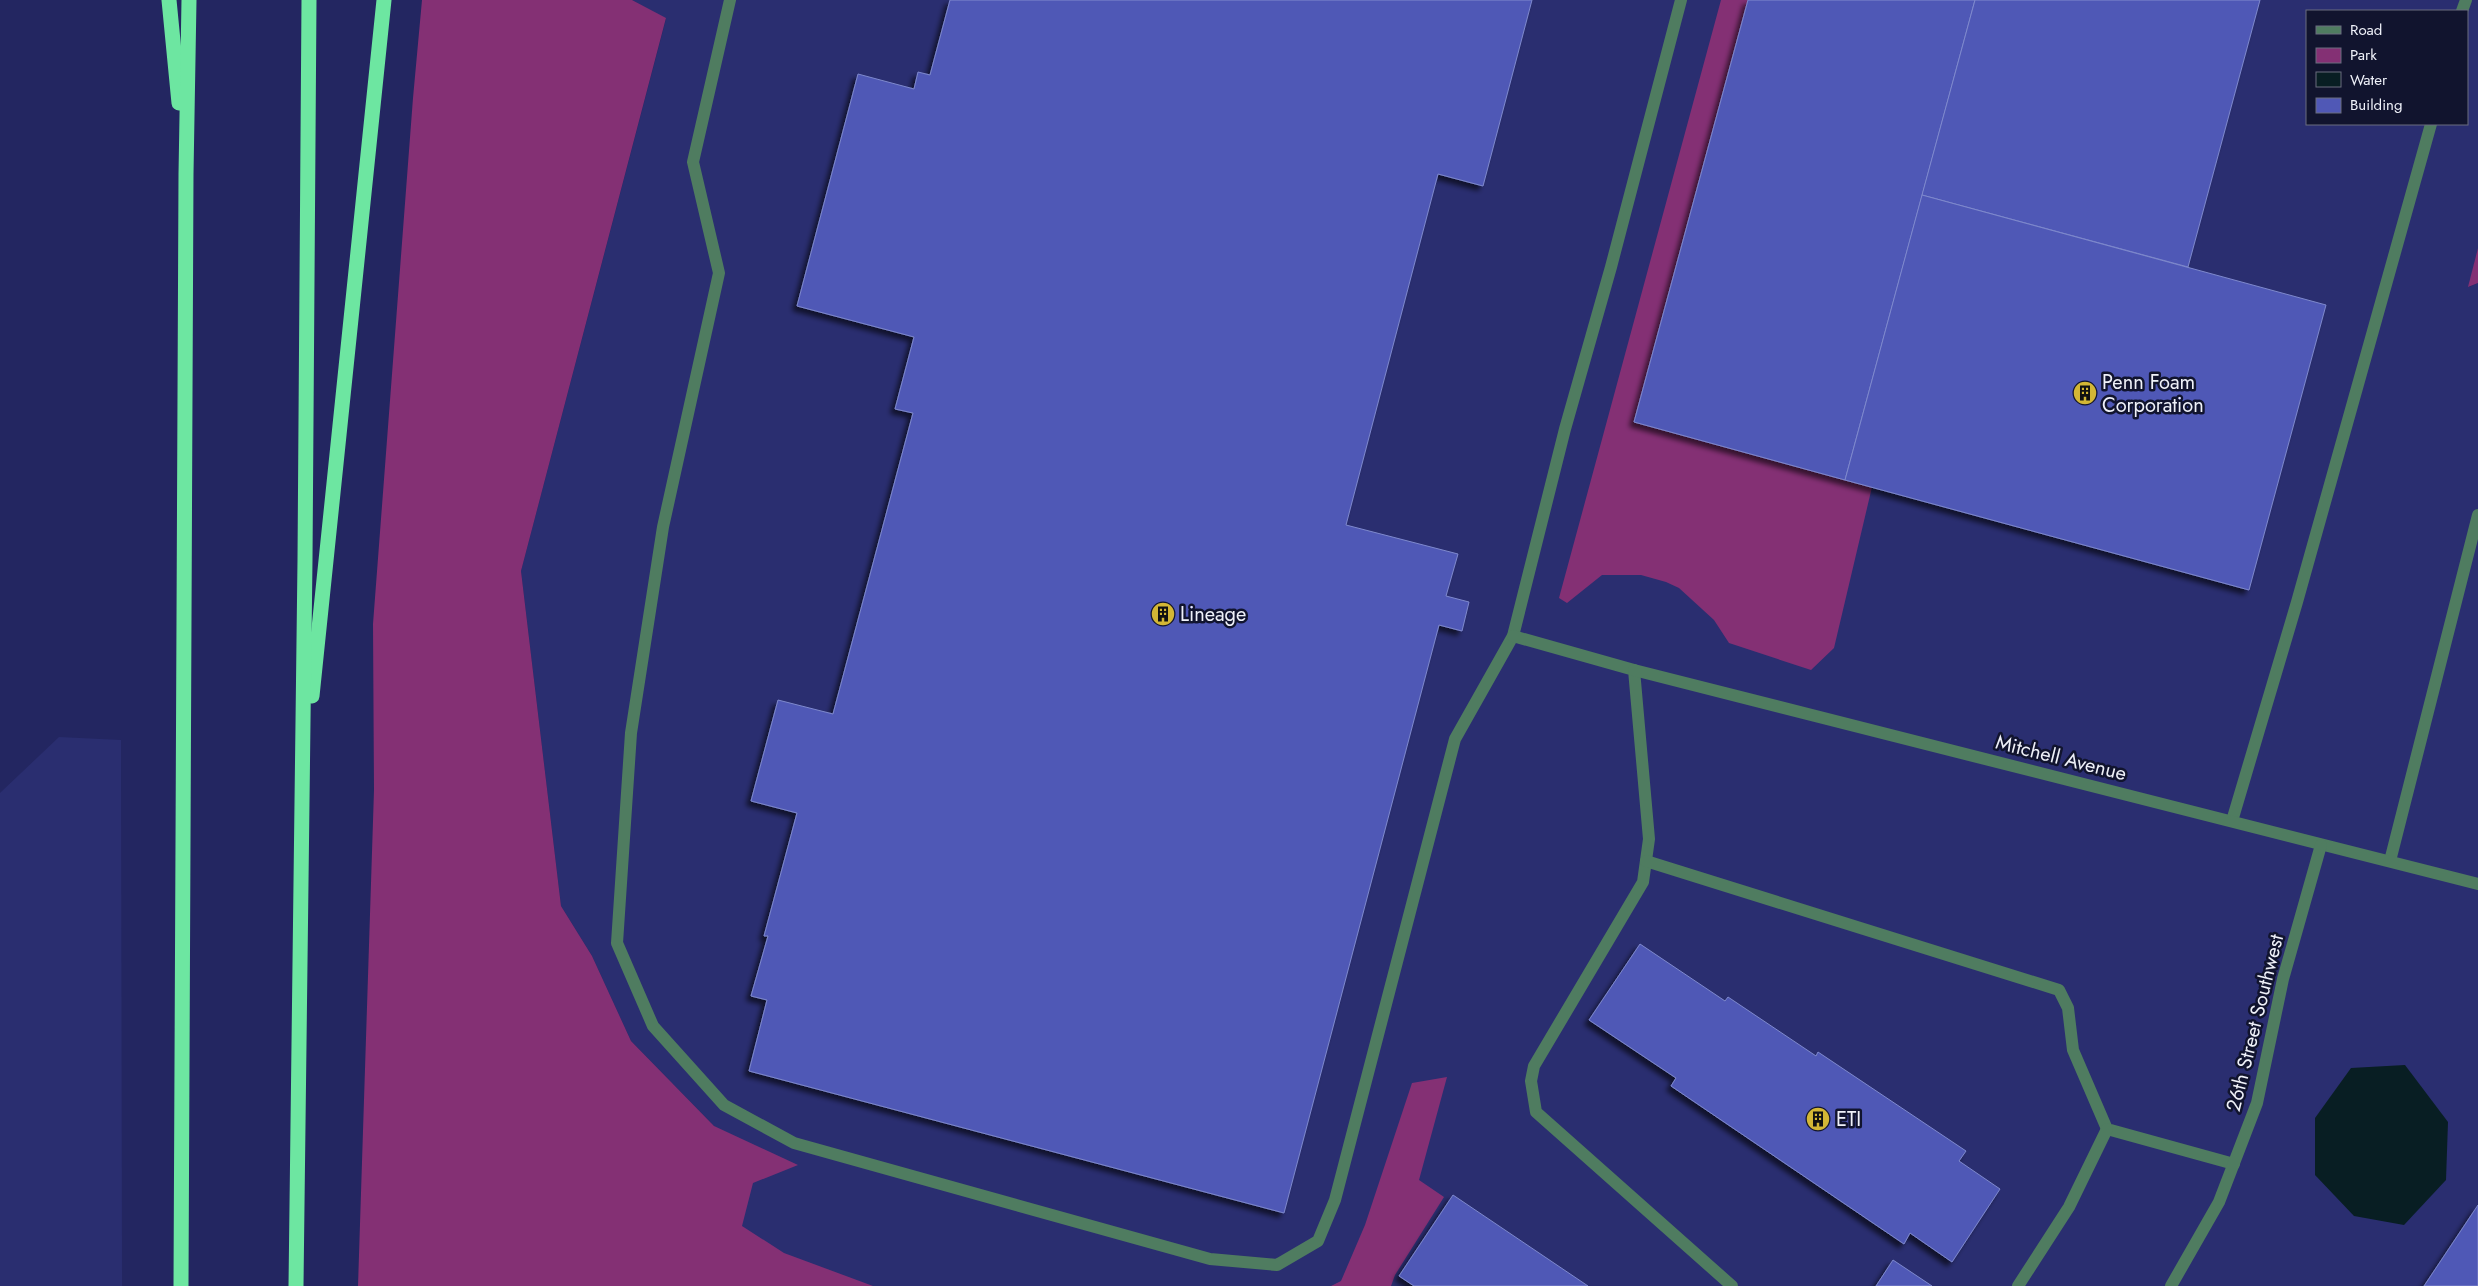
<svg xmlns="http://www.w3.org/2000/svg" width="2478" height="1286" font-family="Jost,sans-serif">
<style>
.built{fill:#2a2e70;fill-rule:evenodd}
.green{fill:#843074}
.water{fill:#081e23}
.building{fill:#5058b6;stroke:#7e89cd;filter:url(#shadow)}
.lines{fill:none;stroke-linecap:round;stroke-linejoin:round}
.service{stroke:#4f7c60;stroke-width:12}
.minor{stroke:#4f7c60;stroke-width:12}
.motorway{stroke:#6de6a1;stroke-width:15}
.labels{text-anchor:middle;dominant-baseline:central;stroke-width:5;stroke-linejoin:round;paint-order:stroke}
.poi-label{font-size:20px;fill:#eff1f9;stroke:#11142e;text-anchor:start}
.street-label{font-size:20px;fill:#eff1f9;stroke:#11142e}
</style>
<defs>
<filter id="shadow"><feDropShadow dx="-4.5" dy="4.5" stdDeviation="2.5" flood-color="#0009"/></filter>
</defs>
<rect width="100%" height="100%" fill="#232661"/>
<!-- built -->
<g class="built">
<path d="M632,0H2478V248L2469,287L2478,283V1286H772L742,1226L714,1126L631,1041L592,956L561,906L521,571L666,19ZM2307,11H2467V124H2307Z"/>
<path d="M59,737L121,740L122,1286H0V793Z"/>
</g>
<!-- green -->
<g class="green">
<path d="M422,0H632L666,18L521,571L561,906L592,956L631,1041L714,1126L798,1165L753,1183L742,1226L784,1253L873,1286H358L374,790L373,624L413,98Z"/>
<path d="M1721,0H1748L1634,422L1872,487L1834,648L1811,670L1729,643L1714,620L1679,588L1666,582L1641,575H1602L1567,603L1559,598Z"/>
<path d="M2478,248V283L2468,287Z"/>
<path d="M1447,1077L1419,1180L1444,1197L1395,1275L1391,1286H1331L1341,1281L1365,1225L1412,1083Z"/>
</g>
<!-- water -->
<path class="water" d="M2405,1065L2448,1122L2446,1180L2404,1225L2354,1216L2315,1175V1118L2351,1068Z"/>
<!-- building -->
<g class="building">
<path d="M950,0H1532L1483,186L1438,174L1346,525L1458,554L1446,596L1469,602L1462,631L1439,625L1284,1213L749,1071L767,1000L751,996L768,936H764L797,813L751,801L778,700L833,714L913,413L895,409L914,337L797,306L858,74L914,89L918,72L930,75Z"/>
<path d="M1748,0H1975L1845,480L1634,422Z"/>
<path d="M1975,0H2260L2188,267L1922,195Z"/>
<path d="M1922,195L2326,305L2249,590L1845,480Z"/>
<path d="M1640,944L1725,1001L1728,997L1816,1056L1818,1052L1966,1151L1959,1161L2000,1189L1952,1262L1910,1233L1904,1244L1671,1086L1676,1078L1589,1020Z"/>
<path d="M1453,1195L1588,1286H1414L1399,1276Z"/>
<path d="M2478,1205V1286H2424Z"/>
<path d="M1893,1260L1932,1286H1876Z"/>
</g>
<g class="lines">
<!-- service -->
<g class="service">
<path d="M730,0L693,162L719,273L663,527L631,733L617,943L653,1026L724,1105L794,1143L1210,1259L1277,1265L1318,1241L1335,1200L1455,739L1513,636L1565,429L1611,267L1681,0"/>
<path d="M2462,11L2466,0"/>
<path d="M1513,636L1634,670L1649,839L1643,882L1534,1066L1531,1081L1536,1112L1732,1286"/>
<path d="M2232,821L2297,602L2431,124"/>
<path d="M1646,861L2059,990L2068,1008L2073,1050L2107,1129L2234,1164"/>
<path d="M2390,861L2478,515"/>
<path d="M2018,1286L2069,1207L2107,1129"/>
</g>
<!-- minor -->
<g class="minor">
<path d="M1634,670L2478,884"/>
<path d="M2171,1286L2219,1202L2257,1103L2283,979L2321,845"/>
</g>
<!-- motorway -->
<g class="motorway">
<path d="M169,0L179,103"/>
<path d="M312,696L384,0"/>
<path d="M181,1286L186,174L189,0"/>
<path d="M296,1286L305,560L309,0"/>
</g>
</g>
<!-- icons -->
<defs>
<g id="building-disc" transform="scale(1.25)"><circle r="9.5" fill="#d3b635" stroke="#11142e"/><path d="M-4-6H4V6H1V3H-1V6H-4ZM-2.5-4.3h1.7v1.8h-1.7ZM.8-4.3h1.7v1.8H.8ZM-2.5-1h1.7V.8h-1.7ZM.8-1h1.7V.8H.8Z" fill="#111"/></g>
</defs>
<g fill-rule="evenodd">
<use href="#building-disc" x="2085" y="393"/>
<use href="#building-disc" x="1163" y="614"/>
<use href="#building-disc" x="1818" y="1119"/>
</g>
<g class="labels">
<!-- poi labels -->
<g class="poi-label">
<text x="2102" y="382">Penn Foam<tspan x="2102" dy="23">Corporation</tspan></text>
<text x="1180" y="614">Lineage</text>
<text x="1836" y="1119">ETI</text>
</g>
<!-- street labels -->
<g class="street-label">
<text transform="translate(2061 758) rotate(14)">Mitchell Avenue</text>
<text transform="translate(2255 1023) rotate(-76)">26th Street Southwest</text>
</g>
</g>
<!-- legend -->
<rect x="2306" y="10" width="162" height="115" fill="#11142e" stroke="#6a6c7f"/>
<rect x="2316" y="26" width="25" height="8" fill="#4f7c60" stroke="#6a6c7f"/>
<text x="2350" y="35" font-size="15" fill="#eff1f9">Road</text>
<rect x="2316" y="48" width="25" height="15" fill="#843074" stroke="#6a6c7f"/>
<text x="2350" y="60" font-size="15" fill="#eff1f9">Park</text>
<rect x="2316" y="72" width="25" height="15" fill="#081e23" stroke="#6a6c7f"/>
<text x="2350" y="85" font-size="15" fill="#eff1f9">Water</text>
<rect x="2316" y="98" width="25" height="15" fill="#5058b6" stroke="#6a6c7f"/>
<text x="2350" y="110" font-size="15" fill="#eff1f9">Building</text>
</svg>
